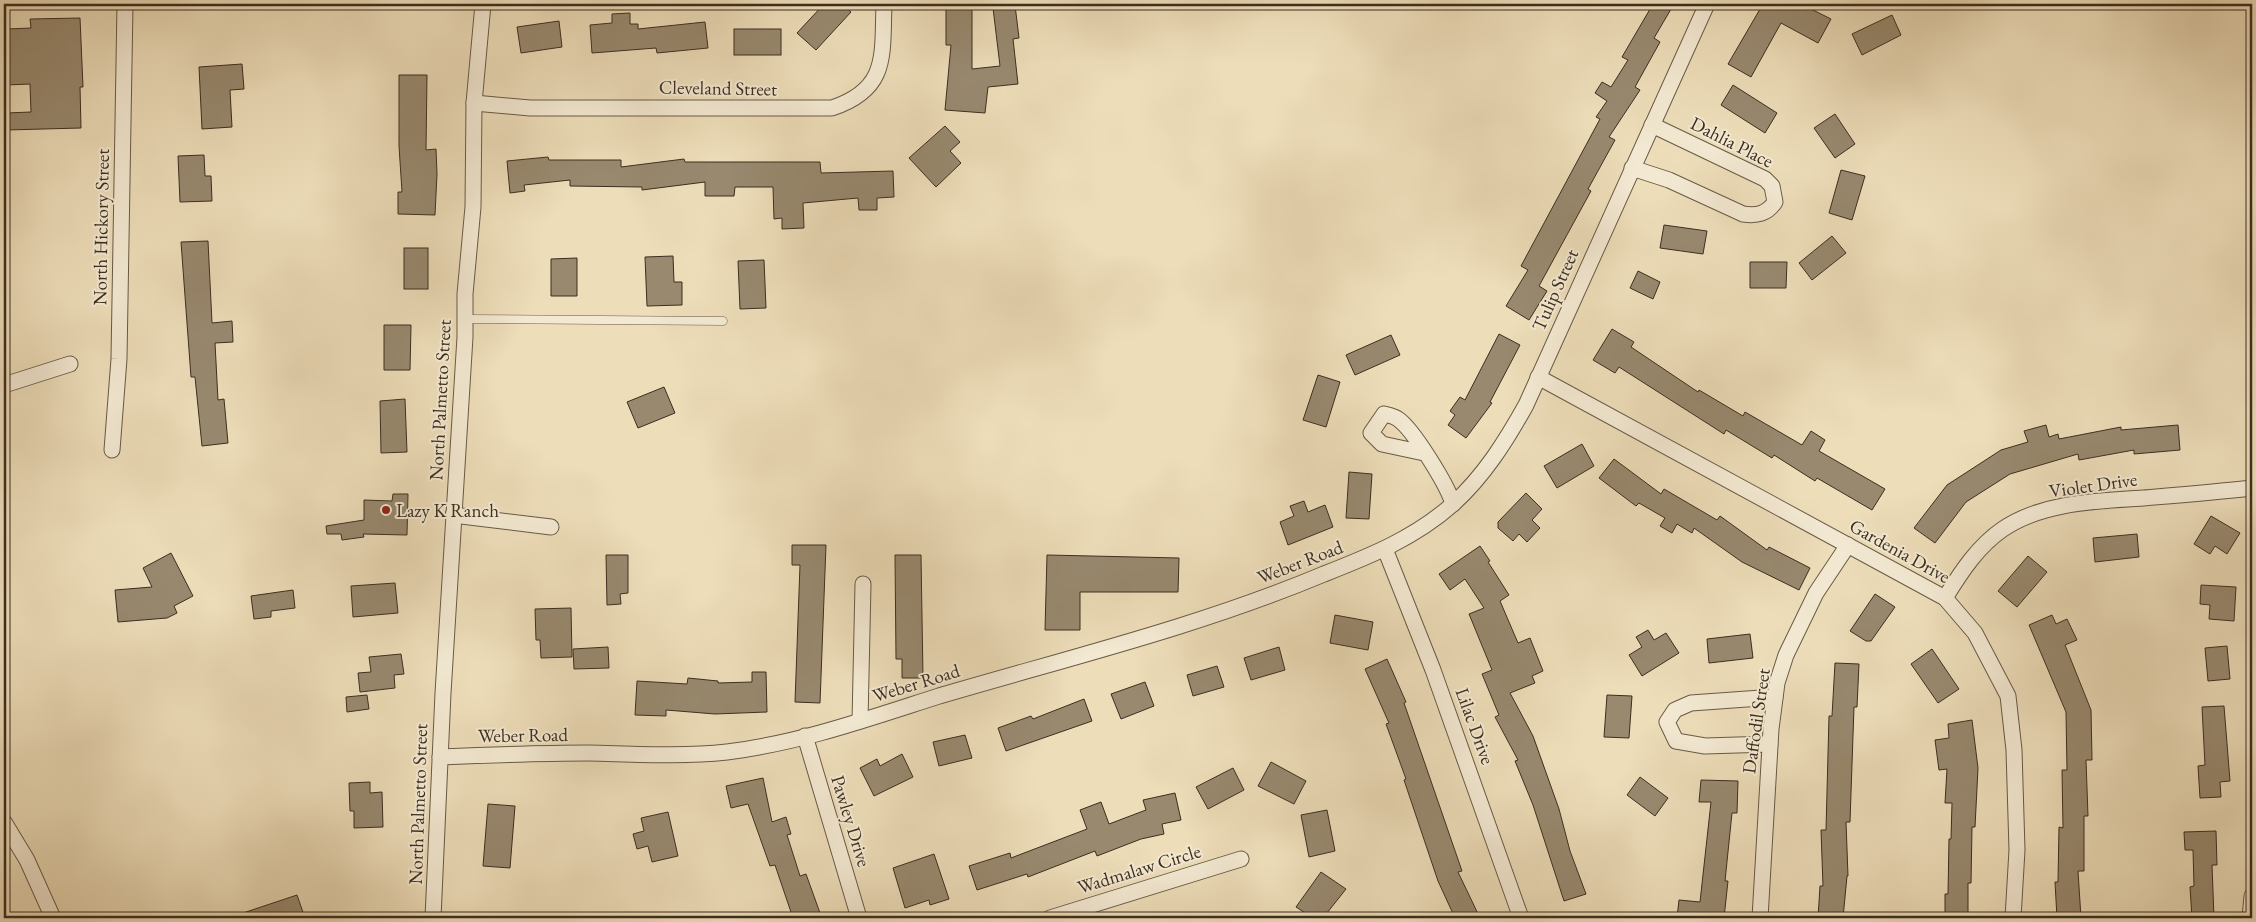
<svg xmlns="http://www.w3.org/2000/svg" width="2256" height="922" font-family="'EB Garamond',serif">
<style>
.building{fill:#98896f;stroke:#3c2e1f}
.lines{fill:none;stroke-linecap:round;stroke-linejoin:round}
.service-casing{stroke:#685a46;stroke-width:9}
.minor-casing{stroke:#685a46;stroke-width:17}
.service{stroke:#f3e9d2;stroke-width:8}
.minor{stroke:#f3e9d2;stroke-width:15}
.poi-dot{fill:#8f2418;stroke:#f3e9d2;stroke-width:2}
.labels{text-anchor:middle;dominant-baseline:central;stroke-width:4;stroke-linejoin:round;paint-order:stroke}
.street-label{font-size:19px;fill:#3c2e1f;stroke:#f3e9d2}
.poi-label{font-size:19px;fill:#3c2e1f;stroke:#f3e9d2;text-anchor:start}
</style>
<rect width="100%" height="100%" fill="#edddb9"/>
<filter id="stains"><feTurbulence type="fractalNoise" baseFrequency=".004" numOctaves="4"/><feColorMatrix values="0 0 0 0 .2 0 0 0 0 .09 0 0 0 0 .02 0 0 0 .5 -.17"/></filter>
<radialGradient id="worn" r=".72"><stop offset=".6" stop-color="#630" stop-opacity="0"/><stop offset="1" stop-color="#630" stop-opacity=".3"/></radialGradient>
<!-- building -->
<g class="building">
<path d="M824,4H842L851,12L816,50L797,33Z"/>
<path d="M946,4H972V69L1000,66L993,8L1015,5L1019,38L1013,39L1018,84L988,87L985,113L945,110L951,45H946Z"/>
<path d="M1653,4H1674L1654,38L1660,42L1635,87L1640,90L1609,137L1615,140L1588,189L1591,191L1539,286L1547,291L1529,320L1506,306L1528,270L1521,266L1600,119L1596,117L1607,101L1595,93L1602,82L1611,87L1628,60L1622,57Z"/>
<path d="M1763,4H1801L1831,19L1818,43L1781,23L1751,77L1728,64Z"/>
<path d="M630,13V24H638V29L705,22L708,48L657,53L656,48L592,53L590,25L612,23V14Z"/>
<path d="M1892,15L1901,35L1862,55L1852,34Z"/>
<path d="M80,18L83,87H80L81,128L6,130V113L31,112L30,84L6,85L7,29L31,28L30,19Z"/>
<path d="M559,21L562,47L521,53L517,27Z"/>
<rect x="734" y="29" width="47" height="26"/>
<path d="M242,64L244,89L230,90L232,127L202,129L199,67Z"/>
<path d="M399,75H427L426,150L436,149L437,174L435,215L398,214V192H402L399,146Z"/>
<path d="M1733,85L1777,113L1765,133L1721,105Z"/>
<path d="M1835,114L1855,144L1835,158L1814,128Z"/>
<path d="M945,126L960,142L950,151L961,163L936,187L909,158Z"/>
<path d="M204,155L205,176H211L212,201L180,202L178,156Z"/>
<path d="M548,157L549,160H621V167L684,159L685,162H820L821,173L893,171L894,197L877,198V210H859L858,198L803,203L804,228L782,229V218L774,219L773,187H735L734,196H705V182L642,190V187L570,186V180L524,185L525,191L510,193L507,161Z"/>
<path d="M1841,170L1865,176L1852,220L1829,213Z"/>
<path d="M1664,225L1707,231L1703,254L1660,248Z"/>
<path d="M1832,236L1846,253L1812,280L1799,263Z"/>
<path d="M208,241L212,323L232,321L233,342L215,343L218,400L224,399L228,443L202,446L195,377H191L181,242Z"/>
<rect x="404" y="248" width="24" height="41"/>
<path d="M673,256L674,282H682V305L647,306L645,257Z"/>
<path d="M577,258V296H551V259Z"/>
<path d="M764,260L766,308L740,309L738,261Z"/>
<path d="M1750,262H1787L1786,288H1750Z"/>
<path d="M1638,271L1660,282L1653,299L1630,288Z"/>
<path d="M384,325H411L410,370H384Z"/>
<path d="M1612,329L1634,342L1631,347L1698,392L1699,390L1743,416L1745,412L1802,445L1811,431L1825,440L1819,451L1885,489L1872,510L1817,478L1815,481L1774,455L1772,458L1726,430L1724,434L1619,367L1615,373L1593,360Z"/>
<path d="M1499,334L1520,345L1490,402L1492,403L1466,438L1448,425L1455,415L1450,411L1460,397L1465,400Z"/>
<path d="M1391,335L1400,355L1355,375L1346,355Z"/>
<path d="M1318,375L1340,382L1326,427L1303,420Z"/>
<path d="M664,387L675,413L638,428L627,402Z"/>
<path d="M405,399L407,452L381,453L380,401Z"/>
<path d="M2046,425L2049,437L2058,434L2059,439L2121,427V430L2178,425L2180,450L2134,454V450L2079,460L2078,454L2010,474L1966,502L1935,543L1914,528L1947,485L2001,450L2028,442L2024,431Z"/>
<path d="M1582,444L1594,466L1557,488L1544,466Z"/>
<path d="M1614,459L1661,494L1664,489L1717,520L1720,516L1767,550L1769,547L1810,568L1799,590L1742,562L1694,528L1692,533L1677,524L1672,533L1660,526L1665,518L1639,503L1636,506L1599,478Z"/>
<path d="M1349,472L1372,474L1369,519L1346,518Z"/>
<path d="M1526,493L1542,509L1532,520L1540,528L1527,542L1519,534L1513,541L1498,528V522Z"/>
<path d="M393,494H408L407,535L363,534L364,537L342,540L341,534H327L326,526L364,520V500L392,501Z"/>
<path d="M1304,501L1308,512L1325,505L1333,527L1288,545L1280,522L1294,516L1290,506Z"/>
<path d="M2211,516L2240,533L2227,554L2215,546L2210,554L2194,544Z"/>
<path d="M2137,534L2139,557L2095,562L2093,538Z"/>
<path d="M792,545H826L820,703L795,702L800,565H792Z"/>
<path d="M1480,546L1490,561L1488,562L1509,595L1500,601L1518,643L1530,638L1543,671L1532,676L1535,683L1510,693L1533,736L1559,809L1570,851L1586,894L1564,901L1533,805L1515,761L1518,760L1495,717L1499,715L1482,674L1492,670L1469,614L1484,608L1465,579L1450,590L1439,574Z"/>
<path d="M171,553L193,596L174,606L177,613L167,618L118,622L115,590L152,587L143,568Z"/>
<path d="M606,555H628V593L620,594L621,604L607,605Z"/>
<path d="M895,555H921L923,678H902V659H896Z"/>
<path d="M1047,555L1179,558L1178,592H1080V630H1045Z"/>
<path d="M2028,556L2047,572L2017,607L1998,591Z"/>
<path d="M395,583L398,613L353,617L351,586Z"/>
<path d="M2201,585L2236,587L2234,621L2209,619L2210,605L2200,604Z"/>
<path d="M293,590L295,608L271,611V617L254,619L251,596Z"/>
<path d="M1875,594L1895,607L1871,641H1866L1850,631Z"/>
<path d="M571,608L572,657L541,658L540,640H536L535,609Z"/>
<path d="M1335,615L1373,622L1368,650L1330,643Z"/>
<path d="M2052,615L2056,624L2067,619L2077,640L2065,645L2091,710L2092,760H2086L2088,816H2084V871H2078L2081,918H2057L2055,882H2058L2059,827L2063,828L2062,770H2067L2066,712L2029,625Z"/>
<path d="M1648,630L1654,640L1666,633L1679,653L1642,676L1629,655L1642,647L1636,637Z"/>
<path d="M1750,634L1753,658L1709,663L1707,639Z"/>
<path d="M2227,646L2230,679L2208,681L2205,648Z"/>
<path d="M608,647L609,668L574,669L573,649Z"/>
<path d="M1279,647L1285,670L1251,680L1244,658Z"/>
<path d="M1932,649L1959,689L1938,703L1911,664Z"/>
<path d="M401,654L404,674L394,675L395,688L360,692L358,673L371,672L369,657Z"/>
<path d="M1387,659L1406,702L1404,703L1462,871L1458,872L1480,918H1455L1438,881L1404,780L1406,779L1386,724L1389,723L1365,669Z"/>
<path d="M1835,663L1859,664L1857,707H1854L1850,822H1846L1848,876H1847L1843,918H1818L1820,886H1823L1821,830H1826L1829,716H1832Z"/>
<path d="M1217,666L1224,687L1193,696L1187,675Z"/>
<path d="M752,672H766L767,712L715,714L666,710V716L635,715L637,681L687,684L688,678L718,681V683L752,682Z"/>
<path d="M1145,682L1154,706L1121,719L1111,694Z"/>
<path d="M367,695L369,709L347,712L346,697Z"/>
<path d="M1607,695L1632,696L1629,738L1604,737Z"/>
<path d="M1084,699L1092,721L1006,751L998,728L1031,716L1033,719Z"/>
<path d="M2224,706L2230,781L2220,782L2221,797L2200,798L2198,766L2205,765L2202,707Z"/>
<path d="M1972,720L1978,768L1975,827H1972L1971,883H1968V918H1945V894H1948L1949,839H1951L1952,803H1945L1947,769L1939,770L1935,740L1949,738L1948,724Z"/>
<path d="M965,735L972,758L939,766L933,742Z"/>
<path d="M902,754L913,777L874,796L860,768L877,759L880,766Z"/>
<path d="M1271,762L1306,781L1294,804L1258,786Z"/>
<path d="M1233,768L1244,790L1208,809L1196,787Z"/>
<path d="M1640,777L1668,798L1655,816L1627,795Z"/>
<path d="M763,778L772,822L786,817L791,834L787,835L800,876L806,874L820,913L806,918H793L775,865L770,866L748,804L731,808L726,786Z"/>
<path d="M1701,780L1738,781L1737,813H1732L1725,881H1728L1724,918H1677L1679,900L1700,902L1711,802H1699Z"/>
<path d="M370,782V793L382,792L383,827L354,828V811H350L349,783Z"/>
<path d="M1175,793L1181,820L1162,824L1164,834L1141,839L1097,856L1095,851L1028,877L1027,874L977,890L969,866L1010,853L1011,858L1087,829L1080,810L1101,802L1109,824L1146,810L1143,800Z"/>
<path d="M488,804L515,806L510,868L483,866Z"/>
<path d="M1327,810L1335,851L1309,857L1301,815Z"/>
<path d="M668,812L678,856L652,862L648,846L637,849L633,834L644,831L641,818Z"/>
<path d="M2216,831L2217,865H2212L2214,918H2192L2190,887L2194,886L2193,850H2185L2184,832Z"/>
<path d="M934,854L949,899L930,905L929,900L905,908L893,868Z"/>
<path d="M1321,872L1346,889L1323,918H1313L1296,907Z"/>
<path d="M297,895L305,918H235L234,916Z"/>
</g>
<g class="lines">
<!-- service casing -->
<g class="service-casing">
<path id="service" d="M465,319L723,321"/>
</g>
<!-- minor casing -->
<g class="minor-casing">
<g id="minor">
<path d="M474,103L530,108H832C889,89 882,55 884,4"/>
<path d="M1632,168L1669,180L1743,214C1757,216 1767,214 1775,202L1772,186L1765,179L1652,125"/>
<path d="M1538,377L1945,598L1975,633L2008,696L2014,750L2017,850L2013,918"/>
<path d="M4,385L70,364"/>
<path d="M112,450L119,359L125,4"/>
<path d="M1424,453L1382,444L1371,433L1384,414C1388,415 1394,416 1398,419C1413,429 1448,486 1453,504"/>
<path d="M453,515L551,527"/>
<path d="M1385,549L1433,670L1521,918"/>
<path d="M1945,598C1961,572 1978,546 2003,529C2043,502 2097,501 2143,498C2179,495 2216,492 2252,488"/>
<path d="M860,721L863,584"/>
<path d="M805,736L859,918"/>
<path d="M1770,744L1705,746L1676,741L1667,722L1675,710L1691,703L1775,697"/>
<path d="M440,757C489,755 538,753 588,753C634,754 681,757 727,752C800,743 870,718 939,696C1068,658 1200,626 1324,574C1370,556 1415,538 1453,504C1484,476 1506,441 1526,405L1707,4"/>
<path d="M4,822L27,860L53,918"/>
<path d="M433,918L443,693L465,337V294L473,207L474,103L483,4"/>
<path d="M1050,918L1241,859"/>
<path d="M1760,918L1771,729L1777,683L1786,655L1816,593L1848,545"/>
<path d="M2250,918L2252,896"/>
</g>
</g>
<!-- service -->
<use href="#service" class="service"/>
<!-- minor -->
<use href="#minor" class="minor"/>
</g>
<!-- markers -->
<circle class="poi-dot" cx="386" cy="510" r="5"/>
<g class="labels">
<!-- street labels -->
<g class="street-label">
<text transform="translate(718 88) rotate(1)">Cleveland Street</text>
<text transform="translate(1732 142) rotate(27)">Dahlia Place</text>
<text transform="translate(101 227) rotate(-89)">North Hickory Street</text>
<text transform="translate(1555 290) rotate(-66)">Tulip Street</text>
<text transform="translate(440 400) rotate(-87)">North Palmetto Street</text>
<text transform="translate(2093 485) rotate(-8)">Violet Drive</text>
<text transform="translate(1900 551) rotate(29)">Gardenia Drive</text>
<text transform="translate(1300 562) rotate(-21)">Weber Road</text>
<text transform="translate(916 683) rotate(-17)">Weber Road</text>
<text transform="translate(1756 721) rotate(-82)">Daffodil Street</text>
<text transform="translate(1475 726) rotate(70)">Lilac Drive</text>
<text transform="translate(523 735) rotate(-1)">Weber Road</text>
<text transform="translate(418 804) rotate(-88)">North Palmetto Street</text>
<text transform="translate(851 821) rotate(73)">Pawley Drive</text>
<text transform="translate(1139 869) rotate(-17)">Wadmalaw Circle</text>
</g>
<!-- poi labels -->
<g class="poi-label">
<text x="396" y="510">Lazy K Ranch</text>
</g>
</g>
<!-- margin -->
<rect width="2256" height="922" fill="none" stroke="#edddb9" stroke-width="20"/>
<rect x="5" y="5" width="2246" height="912" fill="none" stroke="#3c2e1f" stroke-width="2.5"/>
<rect x="10" y="10" width="2236" height="902" fill="none" stroke="#3c2e1f"/>
<rect width="100%" height="100%" filter="url(#stains)"/>
<rect width="100%" height="100%" fill="url(#worn)"/>
</svg>
